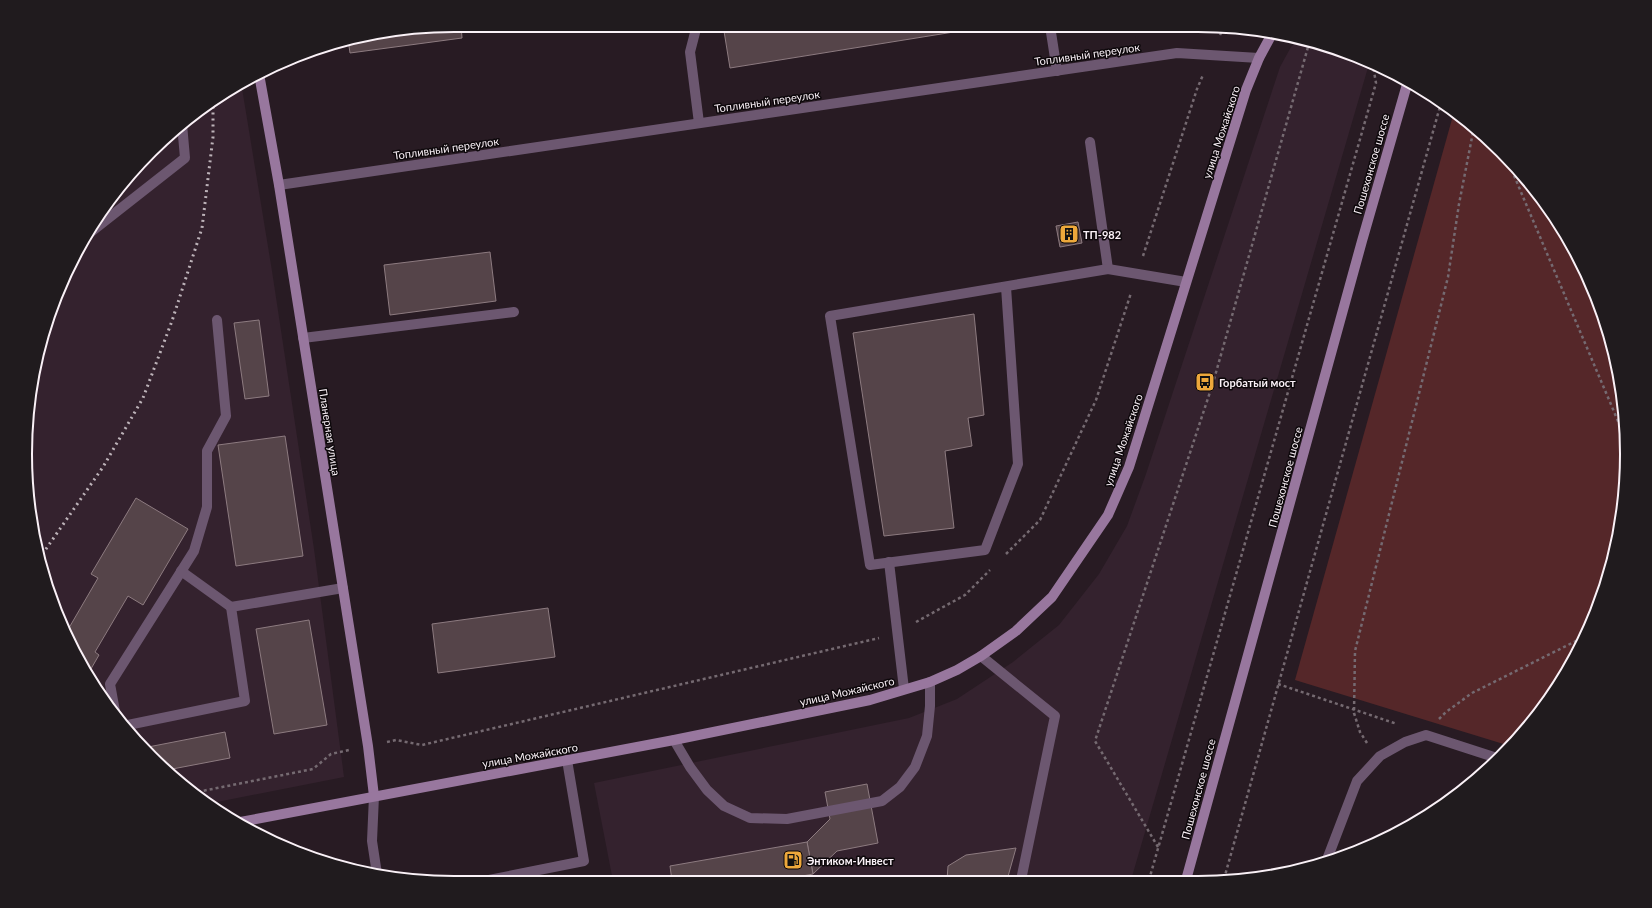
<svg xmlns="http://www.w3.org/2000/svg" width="1652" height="908" font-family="Lato,sans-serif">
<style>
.built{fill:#34222e}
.green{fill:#552729}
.building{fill:#554449;stroke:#8d7b80}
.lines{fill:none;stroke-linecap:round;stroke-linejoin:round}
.path{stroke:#756a71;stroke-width:2.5;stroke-dasharray:3 3;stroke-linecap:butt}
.lane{stroke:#6c5770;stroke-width:10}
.street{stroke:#6c5770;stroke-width:10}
.secondary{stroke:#98779e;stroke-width:10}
.rail{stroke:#bdb3b9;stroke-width:3;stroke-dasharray:2 4;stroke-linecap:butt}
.labels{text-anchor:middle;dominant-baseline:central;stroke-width:3;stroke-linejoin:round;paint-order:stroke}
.street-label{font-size:11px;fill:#faf1f7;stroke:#0d080b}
.poi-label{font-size:11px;font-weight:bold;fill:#faf1f7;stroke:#0d080b;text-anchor:start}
.rim{fill:none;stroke:#faf1f7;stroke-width:2}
</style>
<rect width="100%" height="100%" fill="#281b23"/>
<!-- built -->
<g class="built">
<path d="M1300,38L1309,40L1369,64L1131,880L613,881L594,783L909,718L957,699L1013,662L1059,625L1099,574L1127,526L1146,474L1280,67L1291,47Z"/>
<path d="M241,82L272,271L314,549L344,777L207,804L193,794L132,737L97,692L58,618L40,565L26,482V426L40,343L58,290L97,216L132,171L193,114Z"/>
</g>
<!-- green -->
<path class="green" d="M1454,112L1481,131L1538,193L1583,264L1612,343L1626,426L1623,510L1604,592L1570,668L1520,737L1510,746L1295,680Z"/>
<!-- building -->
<g class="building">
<path d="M454,25H461L462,38L350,53L348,39L371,33Z"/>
<path d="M723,25L991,26L730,68Z"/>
<path d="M1078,222L1082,243L1060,247L1056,226Z"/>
<path d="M490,252L496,301L390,315L384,265Z"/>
<path d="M974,314L984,415L968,418L972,446L945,451L954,528L884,536L853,333Z"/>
<path d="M259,320L269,396L245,399L234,323Z"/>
<path d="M285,436L303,556L236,566L218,445Z"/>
<path d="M136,498L188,529L143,605L128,596L95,652L99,655L88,674L66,633L98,578L91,574Z"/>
<path d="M548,608L555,657L438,673L432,624Z"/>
<path d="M309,620L327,725L274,734L256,629Z"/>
<path d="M225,732L230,758L167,770L143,748Z"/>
<path d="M867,784L878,843L837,851L813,874L807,842L830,819L825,792Z"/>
<path d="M807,842L813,874L776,881H672L670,866Z"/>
<path d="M1016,848L1007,880H947L948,866L966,855Z"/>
</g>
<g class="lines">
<!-- path -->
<g class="path">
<path d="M1220,35L1225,26"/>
<path d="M1507,159L1626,440"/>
<path d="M1143,256L1197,89L1203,75"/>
<path d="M1006,554L1040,520L1096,400L1131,293"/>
<path d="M916,622L965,595L990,570"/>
<path d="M1278,684L1397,724"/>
<path d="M1439,719L1446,712L1472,693L1584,637"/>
<path d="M387,742L396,740L422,745L879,638"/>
<path d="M1367,743L1360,732L1354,713L1355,651L1448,277L1459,204L1474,127"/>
<path d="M192,793L313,769L331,754L349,750"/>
<path d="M1158,847L1095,741L1213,383L1310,40"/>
<path d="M1224,879L1441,103"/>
<path d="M1149,880L1376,83L1373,66"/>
</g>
<!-- lane -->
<g class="lane">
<path d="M697,25L690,52L699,123"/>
<path d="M1050,26L1057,71"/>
<path d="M1090,142L1108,269"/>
<path d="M87,235L185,158L182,124"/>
<path d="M1006,287L1018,464L985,550L870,565L830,316L1108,269L1186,282"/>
<path d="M303,338L514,312"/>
<path d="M889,562L904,689"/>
<path d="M181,571L231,607"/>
<path d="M981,656L1055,716L1021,880"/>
<path d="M116,717L110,684L194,551L207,507V451L226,416L217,320"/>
<path d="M123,726L245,701L231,607L343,588"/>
<path d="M674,740L690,767L707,790L724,806L750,818L787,819L882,801L900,787L915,767L927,736L930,706V682"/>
<path d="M1326,862L1357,781L1380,756L1405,742L1426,735L1497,758"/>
<path d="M479,882L584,861L567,760"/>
</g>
<!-- street -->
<g class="street">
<path d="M279,185L1177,53L1259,58"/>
<path d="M374,796L372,841L377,874"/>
</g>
<!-- secondary -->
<g class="secondary">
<path d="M259,74L279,185L368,746L374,796"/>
<path d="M235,823L674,740L870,700L930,682L957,670L981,656L1016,631L1052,597L1108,515L1129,467L1246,90L1259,58L1272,34"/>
<path d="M1186,880L1362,241L1408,81"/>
</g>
<!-- rail -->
<path class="rail" d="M39,559L103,467L143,398L172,321L202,228L213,137V100"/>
</g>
<!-- icons -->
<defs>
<g id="building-square" transform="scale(1)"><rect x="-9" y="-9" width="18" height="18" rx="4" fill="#eda83b" stroke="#0d080b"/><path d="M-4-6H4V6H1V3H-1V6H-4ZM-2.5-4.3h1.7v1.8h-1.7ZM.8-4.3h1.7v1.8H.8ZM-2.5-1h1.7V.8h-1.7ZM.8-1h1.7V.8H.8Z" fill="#111"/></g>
<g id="bus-square" transform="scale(1)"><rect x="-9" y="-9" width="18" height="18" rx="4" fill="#eda83b" stroke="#0d080b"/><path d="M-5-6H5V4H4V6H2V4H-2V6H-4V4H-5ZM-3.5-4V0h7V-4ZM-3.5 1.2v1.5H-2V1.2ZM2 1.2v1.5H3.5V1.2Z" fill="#111"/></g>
<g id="fuel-square" transform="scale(1)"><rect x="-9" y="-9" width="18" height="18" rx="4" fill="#eda83b" stroke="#0d080b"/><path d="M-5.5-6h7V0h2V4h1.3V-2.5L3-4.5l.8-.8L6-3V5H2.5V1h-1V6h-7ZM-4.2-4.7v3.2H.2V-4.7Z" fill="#111"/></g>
</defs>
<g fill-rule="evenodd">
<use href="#building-square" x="1069" y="234"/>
<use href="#bus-square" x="1205" y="382"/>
<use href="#fuel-square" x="793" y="860"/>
</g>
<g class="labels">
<!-- street labels -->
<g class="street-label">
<text transform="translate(1087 54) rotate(-8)">Топливный переулок</text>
<text transform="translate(767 101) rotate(-8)">Топливный переулок</text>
<text transform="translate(1221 132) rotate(-72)">улица Можайского</text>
<text transform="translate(446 148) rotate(-8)">Топливный переулок</text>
<text transform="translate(1371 164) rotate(-74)">Пошехонское шоссе</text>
<text transform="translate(330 432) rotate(81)">Планерная улица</text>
<text transform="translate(1123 440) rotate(-71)">улица Можайского</text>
<text transform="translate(1285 477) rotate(-75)">Пошехонское шоссе</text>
<text transform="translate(847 691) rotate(-13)">улица Можайского</text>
<text transform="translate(530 755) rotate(-10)">улица Можайского</text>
<text transform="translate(1198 789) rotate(-75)">Пошехонское шоссе</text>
</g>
<!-- poi labels -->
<g class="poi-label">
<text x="1083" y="234">ТП-982</text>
<text x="1219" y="382">Горбатый мост</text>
<text x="807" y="860">Энтиком-Инвест</text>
</g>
</g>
<!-- crop -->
<path d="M0 0H1652V908H0ZM454 32H1198A422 422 0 0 1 1620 454V454A422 422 0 0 1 1198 876H454A422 422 0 0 1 32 454V454A422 422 0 0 1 454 32Z" fill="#201b1e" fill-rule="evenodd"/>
<path class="rim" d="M454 32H1198A422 422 0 0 1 1620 454V454A422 422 0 0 1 1198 876H454A422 422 0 0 1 32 454V454A422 422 0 0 1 454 32Z"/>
</svg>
